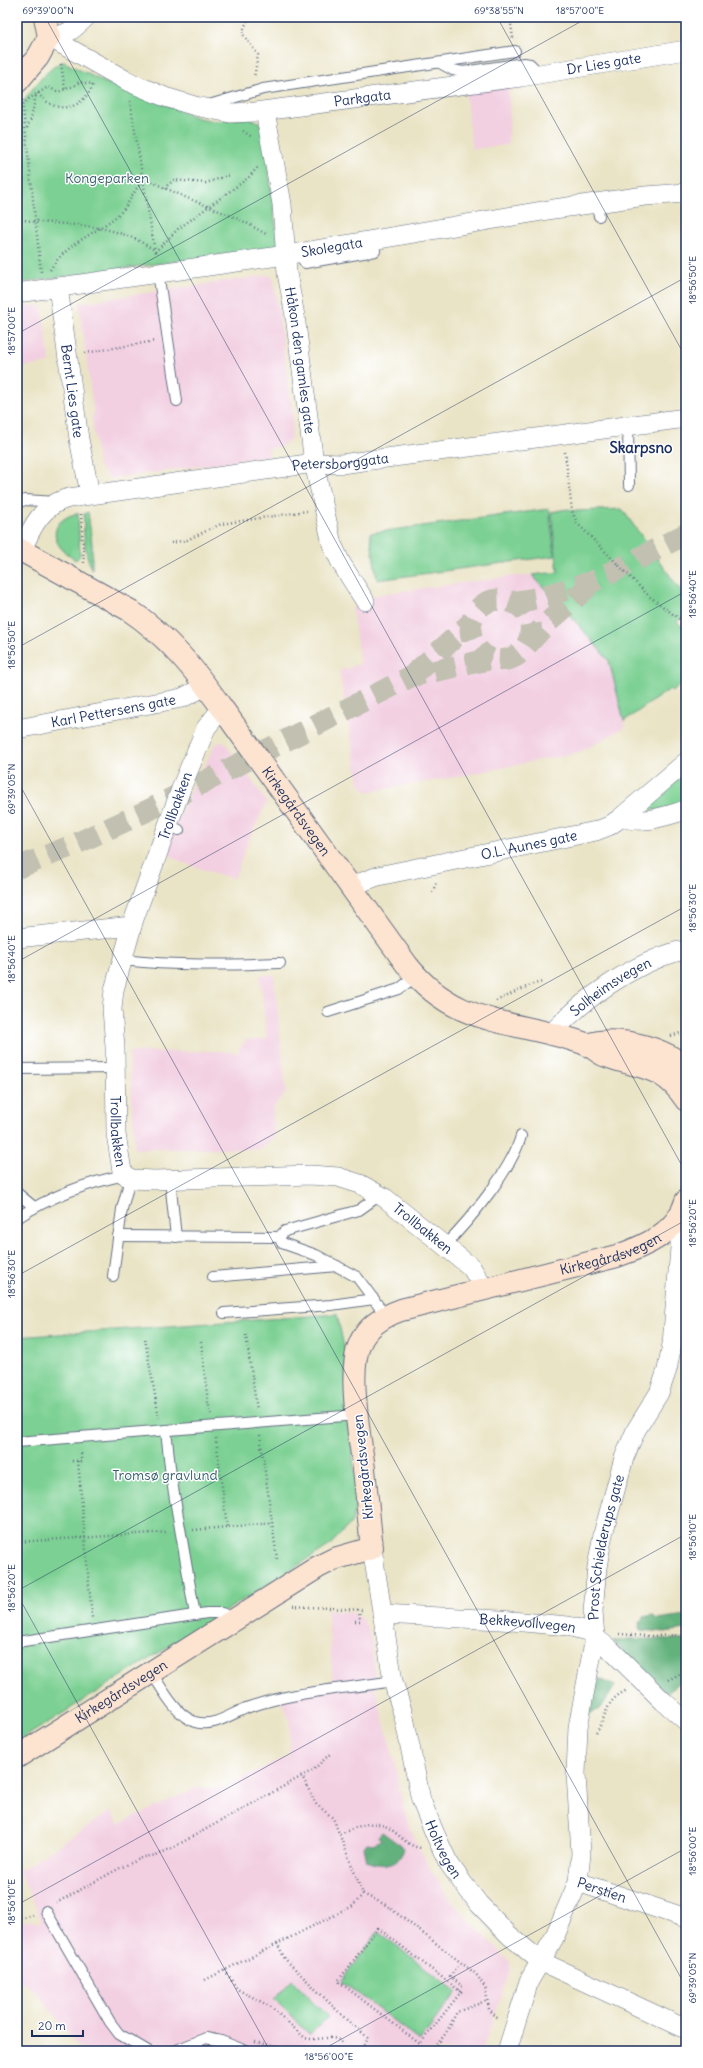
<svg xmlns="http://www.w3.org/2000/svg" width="703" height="2068" font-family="Delius,sans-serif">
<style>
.built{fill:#f2cfe1}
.green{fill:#7bd093;stroke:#4b8078}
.forest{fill:#64b27d;stroke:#40706e}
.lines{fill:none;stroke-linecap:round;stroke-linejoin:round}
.primary-tunnel{stroke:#c1c0b1;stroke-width:22;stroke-dasharray:22 11;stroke-linecap:butt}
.lane-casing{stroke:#636e82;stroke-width:12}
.street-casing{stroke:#636e82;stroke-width:20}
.secondary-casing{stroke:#636e82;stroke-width:24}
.path{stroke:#636e82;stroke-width:2.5;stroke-dasharray:1 3;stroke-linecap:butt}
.lane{stroke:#fff;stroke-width:10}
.street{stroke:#fff;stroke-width:19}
.secondary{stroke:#fde4d1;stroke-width:22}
.ticks{fill:none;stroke:#1b2f5e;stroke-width:1;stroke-opacity:0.45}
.labels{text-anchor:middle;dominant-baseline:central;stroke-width:3;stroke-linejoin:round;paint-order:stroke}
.street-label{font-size:14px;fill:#1b2f5e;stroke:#fff}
.park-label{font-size:14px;fill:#385f6e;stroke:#fff}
.neighbourhood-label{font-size:15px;font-weight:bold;fill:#1b2f5e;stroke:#fff}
.neatline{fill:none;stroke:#1b2f5e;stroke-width:1.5}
.ticks-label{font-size:10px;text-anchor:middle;fill:#1b2f5e}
</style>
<rect width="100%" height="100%" fill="#fff"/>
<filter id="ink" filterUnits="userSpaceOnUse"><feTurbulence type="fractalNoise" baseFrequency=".025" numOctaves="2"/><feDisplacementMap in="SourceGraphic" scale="8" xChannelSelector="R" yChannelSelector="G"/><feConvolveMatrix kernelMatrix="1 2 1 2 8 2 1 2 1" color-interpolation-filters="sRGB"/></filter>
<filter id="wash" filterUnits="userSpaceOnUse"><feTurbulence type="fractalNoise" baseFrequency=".012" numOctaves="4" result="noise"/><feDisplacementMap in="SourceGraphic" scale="16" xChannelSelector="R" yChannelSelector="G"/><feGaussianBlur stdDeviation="0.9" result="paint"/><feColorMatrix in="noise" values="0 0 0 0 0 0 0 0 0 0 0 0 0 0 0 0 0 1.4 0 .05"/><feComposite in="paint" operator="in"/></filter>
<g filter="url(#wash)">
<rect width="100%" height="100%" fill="#eae4c6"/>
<!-- built -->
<g class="built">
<path d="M508,83L510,115L508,145L472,149L465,90Z"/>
<path d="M268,275L273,277L279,315L293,418L291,438L283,446L268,449L269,456L110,479L98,466L92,416L94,415L79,303Z"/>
<path d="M37,305L42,308L50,363L17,368V308Z"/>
<path d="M532,575L576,622L609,661L624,721V728L580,752L456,777L366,792L359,782L339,671L360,664L352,608L380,594L506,577Z"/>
<path d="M220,742L225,743L267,802L249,839L234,879L183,863L172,857L167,851L170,837L200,770L202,771L215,744Z"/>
<path d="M260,975H274L286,1093L273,1108L274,1136L262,1149H135L129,1052L217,1051L237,1053L246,1040L267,1039Z"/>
<path d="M327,1610L353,1613L361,1618L368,1629L372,1644L377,1696L392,1752L403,1806L411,1832L426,1862L447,1895L460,1911L510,1962V1972L482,2051H87L78,2046L37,1993L17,1978V1924L28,1920L41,1923L36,1907L19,1871L111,1811L119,1824L196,1788L223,1787L289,1755L290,1724L279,1693L333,1683Z"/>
</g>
<!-- green -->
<g class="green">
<path d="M64,62L104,82L137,93L198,118L214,121L248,118L259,122L264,132L278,244L273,248L17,283V112C24,99 49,64 64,62Z"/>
<path d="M549,509L555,556L377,580L370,533Z"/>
<path d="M567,509L577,511L622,509L686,598V613L677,622L686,630V680L672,691L670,689L624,721L609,661L576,622L532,575L558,572L551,512Z"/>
<path d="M88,512L92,544V569C84,552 83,533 84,514Z"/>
<path d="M78,513L80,555L76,560C50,546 46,521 78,513Z"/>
<path d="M686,772V806L639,812Z"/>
<path d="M337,1314L345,1352L348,1424L357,1485L356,1509L351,1523L329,1546L17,1742V1337Z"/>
<path d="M378,1932L457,1992L420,2041L341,1981Z"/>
<path d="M292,1980L328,2017L310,2035L274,1999Z"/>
</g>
<!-- forest -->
<g class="forest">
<path d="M652,1615L657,1619L686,1615V1629L665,1632L641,1630L639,1623L644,1617Z"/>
<path d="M628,1639H686V1676L667,1694L613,1642Z"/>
<path d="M596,1677L615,1686L601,1708L587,1716Z"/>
<path d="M382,1832L404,1848C400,1866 381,1867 367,1861L364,1847L367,1843L373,1844L381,1840L378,1836Z"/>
</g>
</g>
<g filter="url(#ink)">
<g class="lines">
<!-- primary-tunnel -->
<g class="primary-tunnel">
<path d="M513,602L538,598L594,581L686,534"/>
<path d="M527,645L546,624L589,586"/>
<path d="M414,674L471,623"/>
<path d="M17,868L71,846L149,810L412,676L491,659C532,669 547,612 509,601C472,590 454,643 491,659"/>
</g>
<!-- lane casing -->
<g class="lane-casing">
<g id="lane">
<path d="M440,63L453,70L463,72L524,63L530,64L539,73"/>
<path d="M209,105L263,89L515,51"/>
<path d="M597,203L599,216"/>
<path d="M299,253L305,263L375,251L374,241"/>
<path d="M158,272L177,401"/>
<path d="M628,425L629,485"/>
<path d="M17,503L25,500L56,502"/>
<path d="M168,824L179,830"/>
<path d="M122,960C175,966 227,965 280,963"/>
<path d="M328,1012L399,989L416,976"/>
<path d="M17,1069L115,1068"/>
<path d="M170,1180L176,1237"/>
<path d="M17,1193L34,1207"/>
<path d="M380,1195L359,1210L285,1231L279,1237L282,1243L316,1255L357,1277L386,1316"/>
<path d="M17,1218C51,1196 85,1183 125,1175"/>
<path d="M118,1236L279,1237"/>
<path d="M445,1245C469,1221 512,1169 521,1136"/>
<path d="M113,1276L122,1209L130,1179"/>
<path d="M213,1277L337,1266"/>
<path d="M224,1313L331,1305L374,1299"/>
<path d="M166,1430L171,1476L195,1615"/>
<path d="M17,1442L357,1415"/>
<path d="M17,1642L207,1613H222L234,1619"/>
<path d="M151,1672C162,1688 175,1715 195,1722C214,1728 232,1713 249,1707C296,1691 345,1689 393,1681"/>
<path d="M46,1911L110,2022L119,2034L148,2051"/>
<path d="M174,2051L206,2038L221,2041L246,2051"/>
</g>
</g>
<!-- street casing -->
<g class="street-casing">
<g id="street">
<path id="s1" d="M49,37L129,82L165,97L195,106L230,113L255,112L521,77L686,50"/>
<path d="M49,37C67,36 74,29 86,17"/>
<path id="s2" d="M265,111L282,204L287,273L295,316L314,463L332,544L341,563L365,601"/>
<path id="s3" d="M58,287L79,439L90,494"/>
<path id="s4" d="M17,293L286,255L554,209L645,196L686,193"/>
<path id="s5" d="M22,551C31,527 43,504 69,498L314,463L341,464L686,418"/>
<path id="s6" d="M222,708L206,728L182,786L134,919L114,990L112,1009L115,1047L116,1134L122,1171L130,1179L155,1180L310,1175L338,1177L360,1184L385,1198L471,1267L484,1288"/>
<path id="s7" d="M17,729L182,698L206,686"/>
<path d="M622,817C643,825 665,816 686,810"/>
<path id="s8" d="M352,886L378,876L596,831L609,826L619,819L686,762"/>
<path d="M17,938L132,926"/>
<path id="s9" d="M550,1035C583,999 632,964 679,951"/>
<path id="s10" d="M372,1548L393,1681L404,1717L421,1800L435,1834L448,1862L462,1882L479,1904L509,1935L540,1961L686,2029"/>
<path id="s11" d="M382,1614L500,1620L568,1626L587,1631L611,1650L663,1701L686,1721"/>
<path id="s12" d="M578,1882L686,1918"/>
<path id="s13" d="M507,2051L529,1981L554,1938L578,1882L581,1854L576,1774L578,1727L595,1637L593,1611L597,1567L603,1534L624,1458L636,1430L659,1393L667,1370L672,1344L680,1248V1238L675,1223"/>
</g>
</g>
<!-- secondary casing -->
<g class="secondary-casing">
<g id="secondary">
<path d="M17,82L38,57L49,37L45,17"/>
<path id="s14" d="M17,548L129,610C168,636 195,670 222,708L407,965C457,1029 517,1019 586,1044C593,1047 599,1054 606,1056C642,1069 663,1065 686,1100"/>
<path d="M587,1045C616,1035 664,1047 686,1068"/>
<path id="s15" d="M17,1757L318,1567L334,1559L372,1548C369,1522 367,1496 364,1469C360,1437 347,1372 360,1343C368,1325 384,1316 401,1310L617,1256C645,1246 677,1233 686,1201"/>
</g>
</g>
<!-- path -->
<g class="path">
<path d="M249,17L242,33L258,55L254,78"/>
<path d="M510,17L513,38"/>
<path d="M61,64L65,89"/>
<path d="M38,93C55,116 84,110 93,84"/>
<path d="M22,100L41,272"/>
<path d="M130,101L155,252"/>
<path d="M23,105L27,100L48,87L58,92L74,86L79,82L93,84"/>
<path d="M27,128L31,119L36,95"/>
<path d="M243,131L252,137"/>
<path d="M164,188L174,180L206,183L230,175"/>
<path d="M17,219C66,227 111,220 154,250"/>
<path d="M155,252L178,229L248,178L258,167"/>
<path d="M50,270C66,243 96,234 119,214C130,204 133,190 144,180L150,181L185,197L239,219L266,234"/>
<path d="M85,353L155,341"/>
<path d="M565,452L572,511L577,523L649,596L686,624"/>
<path d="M81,514L84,563"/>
<path d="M171,543L187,540L221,524L307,511"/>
<path d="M433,892L436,882"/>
<path d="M496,1001L533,984L543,982"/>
<path d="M671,1036L686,1031"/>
<path d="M246,1335L257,1410"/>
<path d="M145,1339L159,1418"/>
<path d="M201,1342L208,1402L211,1414"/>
<path d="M260,1435L277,1559"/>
<path d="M216,1438L227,1527"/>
<path d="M72,1461H81V1451"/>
<path d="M78,1461L92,1618"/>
<path d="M193,1530L273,1523"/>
<path d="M17,1542L168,1532"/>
<path d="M293,1606L364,1610"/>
<path d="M355,1621H360L359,1610"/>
<path d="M619,1634L647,1636L686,1635"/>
<path d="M668,1680L686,1671"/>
<path d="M596,1733C609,1713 603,1702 627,1690"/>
<path d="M340,1834C351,1830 364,1822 377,1824C395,1825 404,1848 423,1848"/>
<path d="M363,1894L386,1905L476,1974L485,1987L489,2009L498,2019"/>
<path d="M56,1903L118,1869L144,1857L157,1855L172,1848L313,1770L330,1754"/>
<path d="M17,1920L34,1915"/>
<path d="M378,1928L461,1992L420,2044L338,1981Z"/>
<path d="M277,1943L285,1959L354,2027H356L368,2038L362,2051"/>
<path d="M225,1970L237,1989L271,2007L305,2038C319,2042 331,2033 342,2042"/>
<path d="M205,1980L353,1906L363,1894L333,1818L316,1804L302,1776"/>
<path d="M459,1990L462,1986L450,1976L461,1963"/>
<path d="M255,2042L294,2051"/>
<path d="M432,2051L446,2033L457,2012L488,2000"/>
</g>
<!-- lane -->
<use href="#lane" class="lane"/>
<!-- street -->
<use href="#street" class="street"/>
<!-- secondary -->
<use href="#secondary" class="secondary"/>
</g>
</g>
<!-- ticks -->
<path class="ticks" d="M45,17L686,1173M497,17L686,358M17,20L22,17M17,334L589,17M17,648L686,277M17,780L686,1987M17,962L686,591M17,1276L686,906M17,1591L686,1220M17,1594L270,2051M17,1905L686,1534M320,2051L686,1848"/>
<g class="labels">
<!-- street labels -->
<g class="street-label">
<text stroke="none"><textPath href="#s1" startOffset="575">Dr Lies gate</textPath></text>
<text stroke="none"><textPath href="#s1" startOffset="331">Parkgata</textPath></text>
<text stroke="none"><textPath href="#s4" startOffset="318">Skolegata</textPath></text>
<text stroke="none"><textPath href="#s2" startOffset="252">Håkon den gamles gate</textPath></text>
<text stroke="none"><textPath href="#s3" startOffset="105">Bernt Lies gate</textPath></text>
<text stroke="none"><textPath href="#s5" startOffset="348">Petersborggata</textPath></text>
<text stroke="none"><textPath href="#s7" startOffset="98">Karl Pettersens gate</textPath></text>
<text transform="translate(175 806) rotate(-70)">Trollbakken</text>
<text stroke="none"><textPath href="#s14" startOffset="391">Kirkegårdsvegen</textPath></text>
<text stroke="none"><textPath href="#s8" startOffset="182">O.L. Aunes gate</textPath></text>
<text stroke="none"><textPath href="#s9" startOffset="78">Solheimsvegen</textPath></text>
<text stroke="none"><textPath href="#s6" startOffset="445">Trollbakken</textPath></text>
<text stroke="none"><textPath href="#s6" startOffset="805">Trollbakken</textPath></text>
<text stroke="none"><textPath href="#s15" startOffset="891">Kirkegårdsvegen</textPath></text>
<text transform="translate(363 1467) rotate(-96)">Kirkegårdsvegen</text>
<text stroke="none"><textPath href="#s13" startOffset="522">Prost Schielderups gate</textPath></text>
<text stroke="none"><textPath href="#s11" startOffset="146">Bekkevollvegen</textPath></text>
<text stroke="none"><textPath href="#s15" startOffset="123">Kirkegårdsvegen</textPath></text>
<text stroke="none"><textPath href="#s10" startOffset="311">Holtvegen</textPath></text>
<text stroke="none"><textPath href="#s12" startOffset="25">Perstien</textPath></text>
</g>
<!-- park labels -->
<g class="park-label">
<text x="107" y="178">Kongeparken</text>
<text x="165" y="1475">Tromsø gravlund</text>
</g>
<!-- neighbourhood labels -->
<g class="neighbourhood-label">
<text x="641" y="447">Skarpsno</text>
</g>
</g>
<!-- margin -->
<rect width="703" height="2068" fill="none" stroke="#fff" stroke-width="44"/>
<!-- scale -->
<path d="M32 2030v6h51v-6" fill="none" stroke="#1b2f5e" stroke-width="2"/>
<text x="38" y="2030" font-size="12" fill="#1b2f5e" stroke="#ffffff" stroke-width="3" paint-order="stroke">20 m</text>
<rect x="22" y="22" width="659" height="2024" class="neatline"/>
<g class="ticks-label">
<text x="48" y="14">69°39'00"N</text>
<text x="499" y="14">69°38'55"N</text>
<text x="580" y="14">18°57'00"E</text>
<text transform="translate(692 280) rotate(-90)" y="4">18°56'50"E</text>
<text transform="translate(11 331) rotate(-90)" y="4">18°57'00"E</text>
<text transform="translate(692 594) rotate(-90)" y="4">18°56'40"E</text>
<text transform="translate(11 645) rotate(-90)" y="4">18°56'50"E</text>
<text transform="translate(11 789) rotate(-90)" y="4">69°39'05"N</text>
<text transform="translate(692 908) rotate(-90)" y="4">18°56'30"E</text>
<text transform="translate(11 959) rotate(-90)" y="4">18°56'40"E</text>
<text transform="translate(692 1223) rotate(-90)" y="4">18°56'20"E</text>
<text transform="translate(11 1274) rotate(-90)" y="4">18°56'30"E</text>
<text transform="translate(692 1537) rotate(-90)" y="4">18°56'10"E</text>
<text transform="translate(11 1588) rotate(-90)" y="4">18°56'20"E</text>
<text transform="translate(692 1851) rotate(-90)" y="4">18°56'00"E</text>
<text transform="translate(11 1902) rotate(-90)" y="4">18°56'10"E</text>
<text transform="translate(692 1978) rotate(-90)" y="4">69°39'05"N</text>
<text x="329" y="2060">18°56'00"E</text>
</g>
</svg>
